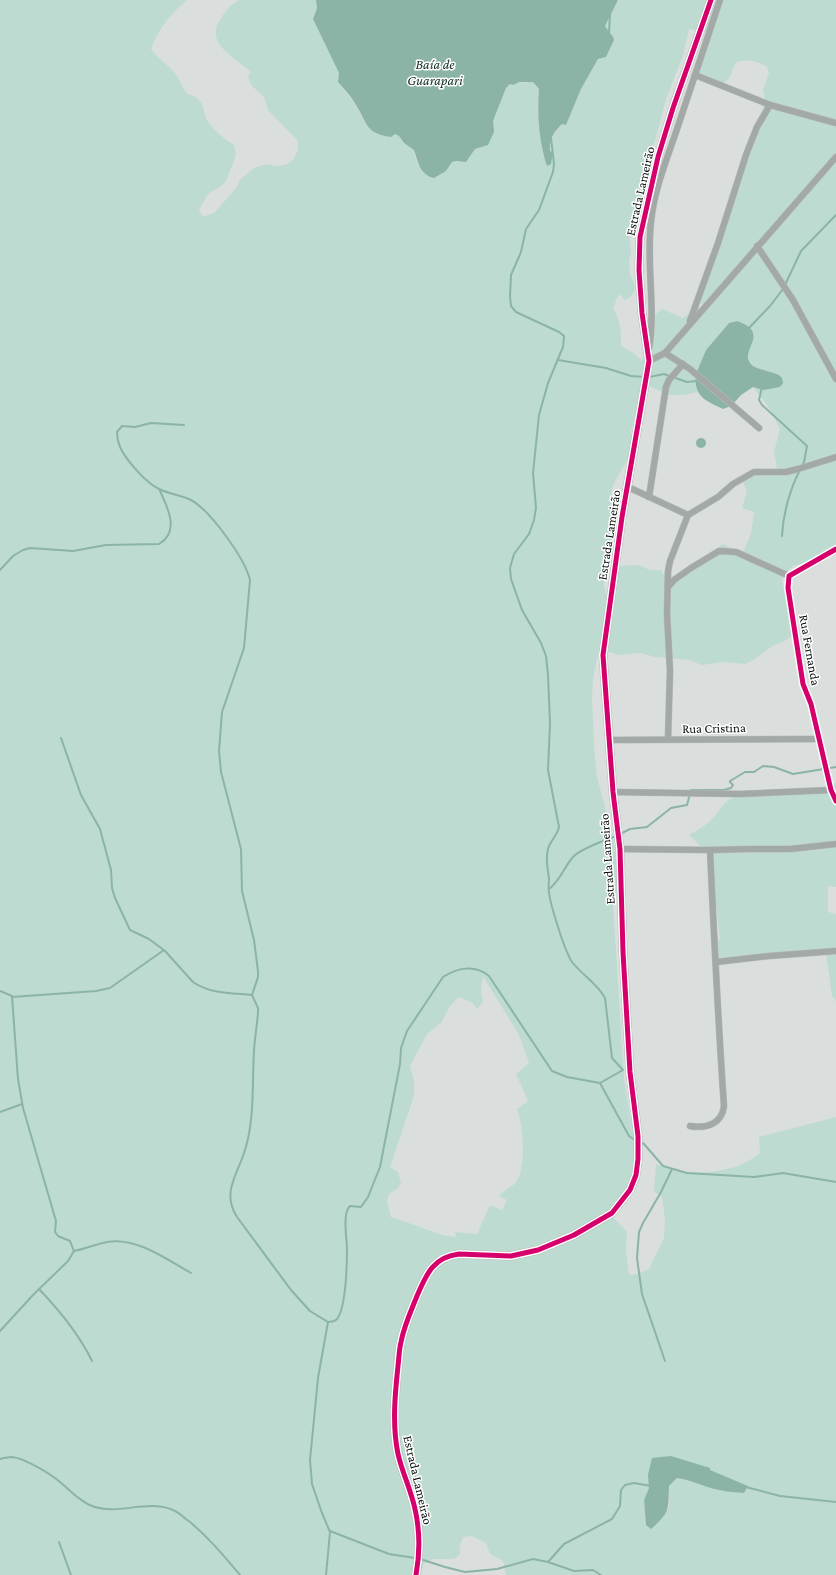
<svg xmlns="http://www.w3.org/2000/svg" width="836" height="1575" font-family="'Crimson Pro',serif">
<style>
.green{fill:#bddbd0;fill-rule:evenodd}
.water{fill:#8bb4a7}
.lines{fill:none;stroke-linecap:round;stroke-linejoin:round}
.stream{stroke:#8bb4a7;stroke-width:2}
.minor-casing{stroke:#babdbc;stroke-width:7}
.tertiary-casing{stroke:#babdbc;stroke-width:9}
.minor{stroke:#a2a9a6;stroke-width:6}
.tertiary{stroke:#a2a9a6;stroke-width:8}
.cycleway-casing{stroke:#fff;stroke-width:8}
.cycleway{stroke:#d6006c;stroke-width:5}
.labels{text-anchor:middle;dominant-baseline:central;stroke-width:3;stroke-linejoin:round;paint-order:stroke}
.street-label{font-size:13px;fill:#0b0f0d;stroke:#fff}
.water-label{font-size:14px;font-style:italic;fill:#132f27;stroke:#fff}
</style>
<rect width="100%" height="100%" fill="#dadfdd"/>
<!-- green -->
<g class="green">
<path d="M0,0H187C170,14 158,29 151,49C158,60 170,65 177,76C181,82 182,89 188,94C192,96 196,96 199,100C205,106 203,113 207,120C212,130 225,139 234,145L236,155L226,181L220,187L208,194L199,210L203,217L214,213L237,187L239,181L254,168L266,164L277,166L285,165L293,160L298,150V141L268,110L264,97L251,85L248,77L251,72C236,58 204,44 220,20C226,10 229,6 239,0H316L317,8L313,19L339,73L338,82L356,105L363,119L399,136L404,143L414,150L416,160L421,169L446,171L452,162L456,161L460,162L467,159L475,149L488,145L493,121L506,88L510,83L533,82L539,89L538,110L543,153L551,164L553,152L550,151C549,139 555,133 562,124L566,125L581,89L598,59L606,57L613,40V37L605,26L618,0H836V548L808,562L793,566L783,575L782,581L790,621L795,628V632L792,636L783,642L774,645L753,660L745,664L724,662L702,665L689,660L655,657L640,653L620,655L605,651L619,566L638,565L650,570H661L668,583L723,544L742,554L751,534L754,512L742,508L747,491L741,478L777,469L774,452L780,429L768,406L753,387L763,390L770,388L779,375L754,367C743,357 750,347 754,334L752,330L742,323L737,321L729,323L706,350L695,383L697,392L684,395H669L644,384L631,431C637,462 615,469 611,495L618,504L615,539L609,555L604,587L608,601L593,679L592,697L594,746L597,777L613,837L619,885L613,902L624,1078L630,1116L636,1136V1153L631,1180L610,1214L627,1232L626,1250L629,1275H634L649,1269L664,1238L665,1220L662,1197L654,1191L656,1164C686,1178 735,1175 760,1153L759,1137L836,1117V1575H506L503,1561L490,1554L486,1543L471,1536L463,1537L460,1546V1554L454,1559H433L423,1564L421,1575H0ZM689,29L707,32L697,71L703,77L722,84L729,79L736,62C749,59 756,60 767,67L769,73L763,89L765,99L762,110L746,145L700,300L702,306L692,311L683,318L662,309L655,315L649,323L646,334L648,343L642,361L635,354L621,346C621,330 621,323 613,308L619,294L625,300L630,297L636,289L630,274L629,261L631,252L629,233L642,193L647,160L656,138L666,99L683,56ZM483,976L519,1035L529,1063L516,1074L528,1101L517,1109C523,1125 527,1168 516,1182C511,1188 504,1190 499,1196L507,1200L502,1210L490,1205L477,1234L455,1232L456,1237L443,1235L391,1217L387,1201L389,1194L397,1189L401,1183L398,1172L390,1167L414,1096V1081L410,1066L427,1034L441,1023L450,1006L459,997L473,1003L477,1009L483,1002L481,990ZM685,1461L748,1486L744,1493C736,1492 727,1492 719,1490C704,1487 692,1480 677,1478L669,1486V1508L646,1525L644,1500L649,1488Z"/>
<path d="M836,783V887L828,886V912L836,914V1001L832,996L826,952L712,958L714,945L720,939L710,855L689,835C698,830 707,825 714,817C724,806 721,803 736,796L833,793V785Z"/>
</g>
<!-- water -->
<g class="water">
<path d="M316,0H618L605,26L613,37L614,40L606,57L598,59L581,89L566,125L562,124C554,132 549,139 550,151L553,152L551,164L547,166C539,142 537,114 539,89L533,82C526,83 519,80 514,85L510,84L506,88L493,121L494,132L488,145L475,149L466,162L456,161L452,162L446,171L434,178C420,175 418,162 414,150L404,143L399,136L395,134L391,137C365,133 368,124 356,105C351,96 344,89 338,82L339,73L313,19L317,8Z"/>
<path d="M737,321C774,334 735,351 753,366C755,368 774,373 779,375L782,378L783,383L780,387L763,390L753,387L741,395L733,404L696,374L706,350L729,323Z"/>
<path d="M696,375L731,406L723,409C706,401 693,396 696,375Z"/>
<circle cx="701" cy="443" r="5"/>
<path d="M671,1456L710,1468V1470L748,1486L744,1493C736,1492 727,1492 719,1490C704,1487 692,1480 677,1478L669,1486C668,1511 670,1512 651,1529L646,1525L644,1500L649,1488L648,1475L652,1458Z"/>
</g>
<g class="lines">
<!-- stream -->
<g class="stream">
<path d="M609,33L610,15"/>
<path d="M785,285L801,251L836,215"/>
<path d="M748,329L770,306L783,289"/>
<path d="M558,360L606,368L631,376L645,377"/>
<path d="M649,377L664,374L687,382L697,381"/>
<path d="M762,387L759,400L762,405L807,446L804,462L802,466"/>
<path d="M184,425L151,423L135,427L122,426L117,432C117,437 118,442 120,447C126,460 146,483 159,489C169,494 181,495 191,500C211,511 245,559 250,580L244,648L222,712L219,751L221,772L241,849L242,891L254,940L258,971V977L252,995L258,1008V1013C257,1025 255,1037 254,1050C252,1082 255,1122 244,1153C236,1177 222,1193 237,1217L291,1290L310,1311L328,1322C331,1322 335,1321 337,1319C346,1308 347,1264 347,1249C347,1239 342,1213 350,1206L361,1207L368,1197L380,1167L400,1064L401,1048L407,1031L443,977C457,968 475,964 489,976L552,1071L567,1077L600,1083L623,1070L612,1058L605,998C597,983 582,975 572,962C565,952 550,904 549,892C548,887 549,883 549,879C548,869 545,860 548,849C550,841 557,836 559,827L548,770L550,723L548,675L546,656L541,643L522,610L511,579L510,568L514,554L529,534L534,520L536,508L533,473L539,415L548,383L563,347L564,336L559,332L516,312L511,306L510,296L511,275L521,252L526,229L539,210L553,172L554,164L551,138"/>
<path d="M782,536C783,514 790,489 800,470"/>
<path d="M0,570L13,556L23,550L30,548L73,551L106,545L159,544C180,532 168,508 160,491"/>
<path d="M61,738L81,795L100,829L111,870L112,888L115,898L130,930L149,939L165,951L193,982C210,994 232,993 252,995"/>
<path d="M620,834L630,829L647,827L671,808L687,805L691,790H724L731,788L733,785L730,782V781L745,772H754L763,766L774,767L793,774L836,767"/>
<path d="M549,889C560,881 564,867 573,857C580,849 605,840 616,836"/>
<path d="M0,991L12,996L18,1079L23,1108L56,1221L55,1232L58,1236L70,1241L74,1251L68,1261L33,1295L0,1331"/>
<path d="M12,997L96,991L110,988L164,950"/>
<path d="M600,1083L629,1136L636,1141"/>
<path d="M0,1112L22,1104"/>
<path d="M640,1142L644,1144L663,1166L687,1173L754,1177L783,1173L836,1182"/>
<path d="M74,1251C85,1249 96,1244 107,1242C137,1237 166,1259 191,1273"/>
<path d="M39,1289C60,1311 79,1334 92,1361"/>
<path d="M665,1361L642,1294L637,1258L639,1232L643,1223L661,1192L672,1169"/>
<path d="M0,1459C4,1458 8,1457 12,1457C24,1458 51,1474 60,1482C71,1491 79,1501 92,1506C119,1516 149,1498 175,1511C181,1514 185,1519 190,1522C209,1538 224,1556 240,1575"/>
<path d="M746,1487L780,1496L836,1502"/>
<path d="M330,1531L389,1554L415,1558"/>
<path d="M59,1542L71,1575"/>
<path d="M420,1559L445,1567L465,1572L497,1569L533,1559L548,1562L574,1571L593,1570L601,1575"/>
<path d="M548,1562L564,1544L612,1519L620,1506L621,1490L625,1485L634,1483L651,1486"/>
<path d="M326,1575L330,1532L322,1513L312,1484L310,1460L318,1378L328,1322"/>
</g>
<!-- minor casing -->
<g class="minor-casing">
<g id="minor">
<path d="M695,75L770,105L836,123"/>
<path d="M757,246L793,300L836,379"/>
<path d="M690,321L718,243L746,155L757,127L770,105"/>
<path d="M649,349C656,307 646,265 651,222C654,190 667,159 677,129C691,86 706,43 720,0"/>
<path d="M665,353L690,369L759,428"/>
<path d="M649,361L665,353L836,157"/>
<path d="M628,487L688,515L670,561L668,571L667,614L670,671L668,739"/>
<path d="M649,497L666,387L669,380L683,364"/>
<path d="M688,515L718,497L733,484L754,472H786L798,469L836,457"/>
<path d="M836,549L789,576L788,588L803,684L811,704L831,790L836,801"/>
<path d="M668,587L674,580L691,568L719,551L736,552L789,576"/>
<path d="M609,740L819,739"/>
<path d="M613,792L740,794L831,790"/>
<path d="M620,849L710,850L749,849H790L836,844"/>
<path d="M716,962L769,956L836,951"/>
<path d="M690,1126C706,1129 722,1124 724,1106C718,1021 714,936 710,850"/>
</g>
</g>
<!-- tertiary casing -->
<g class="tertiary-casing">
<path id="tertiary" d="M416,1575C420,1553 420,1531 415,1509C411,1490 402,1472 398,1454C392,1425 395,1394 398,1366C399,1358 399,1350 401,1342C404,1326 411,1311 417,1296C426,1275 433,1257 459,1254L511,1256L538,1250L574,1235L612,1213L630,1190L636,1175L638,1159V1136L630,1072L623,952L620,849L613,792L603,655L622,517L649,361L642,313L639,270L640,237L658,157L673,108L711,0"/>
</g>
<!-- minor -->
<use href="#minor" class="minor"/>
<!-- tertiary -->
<use href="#tertiary" class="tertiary"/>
<!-- cycleway casing -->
<g class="cycleway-casing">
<g id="cycleway">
<path d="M836,549L789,576L788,588L803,684L811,704L831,790L836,801"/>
<path d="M416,1575C420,1553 420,1531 415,1509C411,1490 402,1472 398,1454C392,1425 395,1394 398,1366C399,1358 399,1350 401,1342C404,1326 411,1311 417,1296C426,1275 433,1257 459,1254L511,1256L538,1250L574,1235L612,1213L630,1190L636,1175L638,1159V1136L630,1072L623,952L620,849L613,792L603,655L622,517L649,361L642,313L639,270L640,237L658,157L673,108L711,0"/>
</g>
</g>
<!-- cycleway -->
<use href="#cycleway" class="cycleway"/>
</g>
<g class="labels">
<!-- street labels -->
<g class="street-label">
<text transform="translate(640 191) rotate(-77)">Estrada Lameirão</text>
<text transform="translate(609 535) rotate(-81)">Estrada Lameirão</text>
<text transform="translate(810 650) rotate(80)">Rua Fernanda</text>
<text transform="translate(714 728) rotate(-1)">Rua Cristina</text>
<text transform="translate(607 859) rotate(-94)">Estrada Lameirão</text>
<text transform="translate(418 1480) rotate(77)">Estrada Lameirão</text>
</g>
<!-- water labels -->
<g class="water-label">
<text x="435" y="64">Baía de<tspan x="435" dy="16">Guarapari</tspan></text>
</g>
</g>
</svg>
